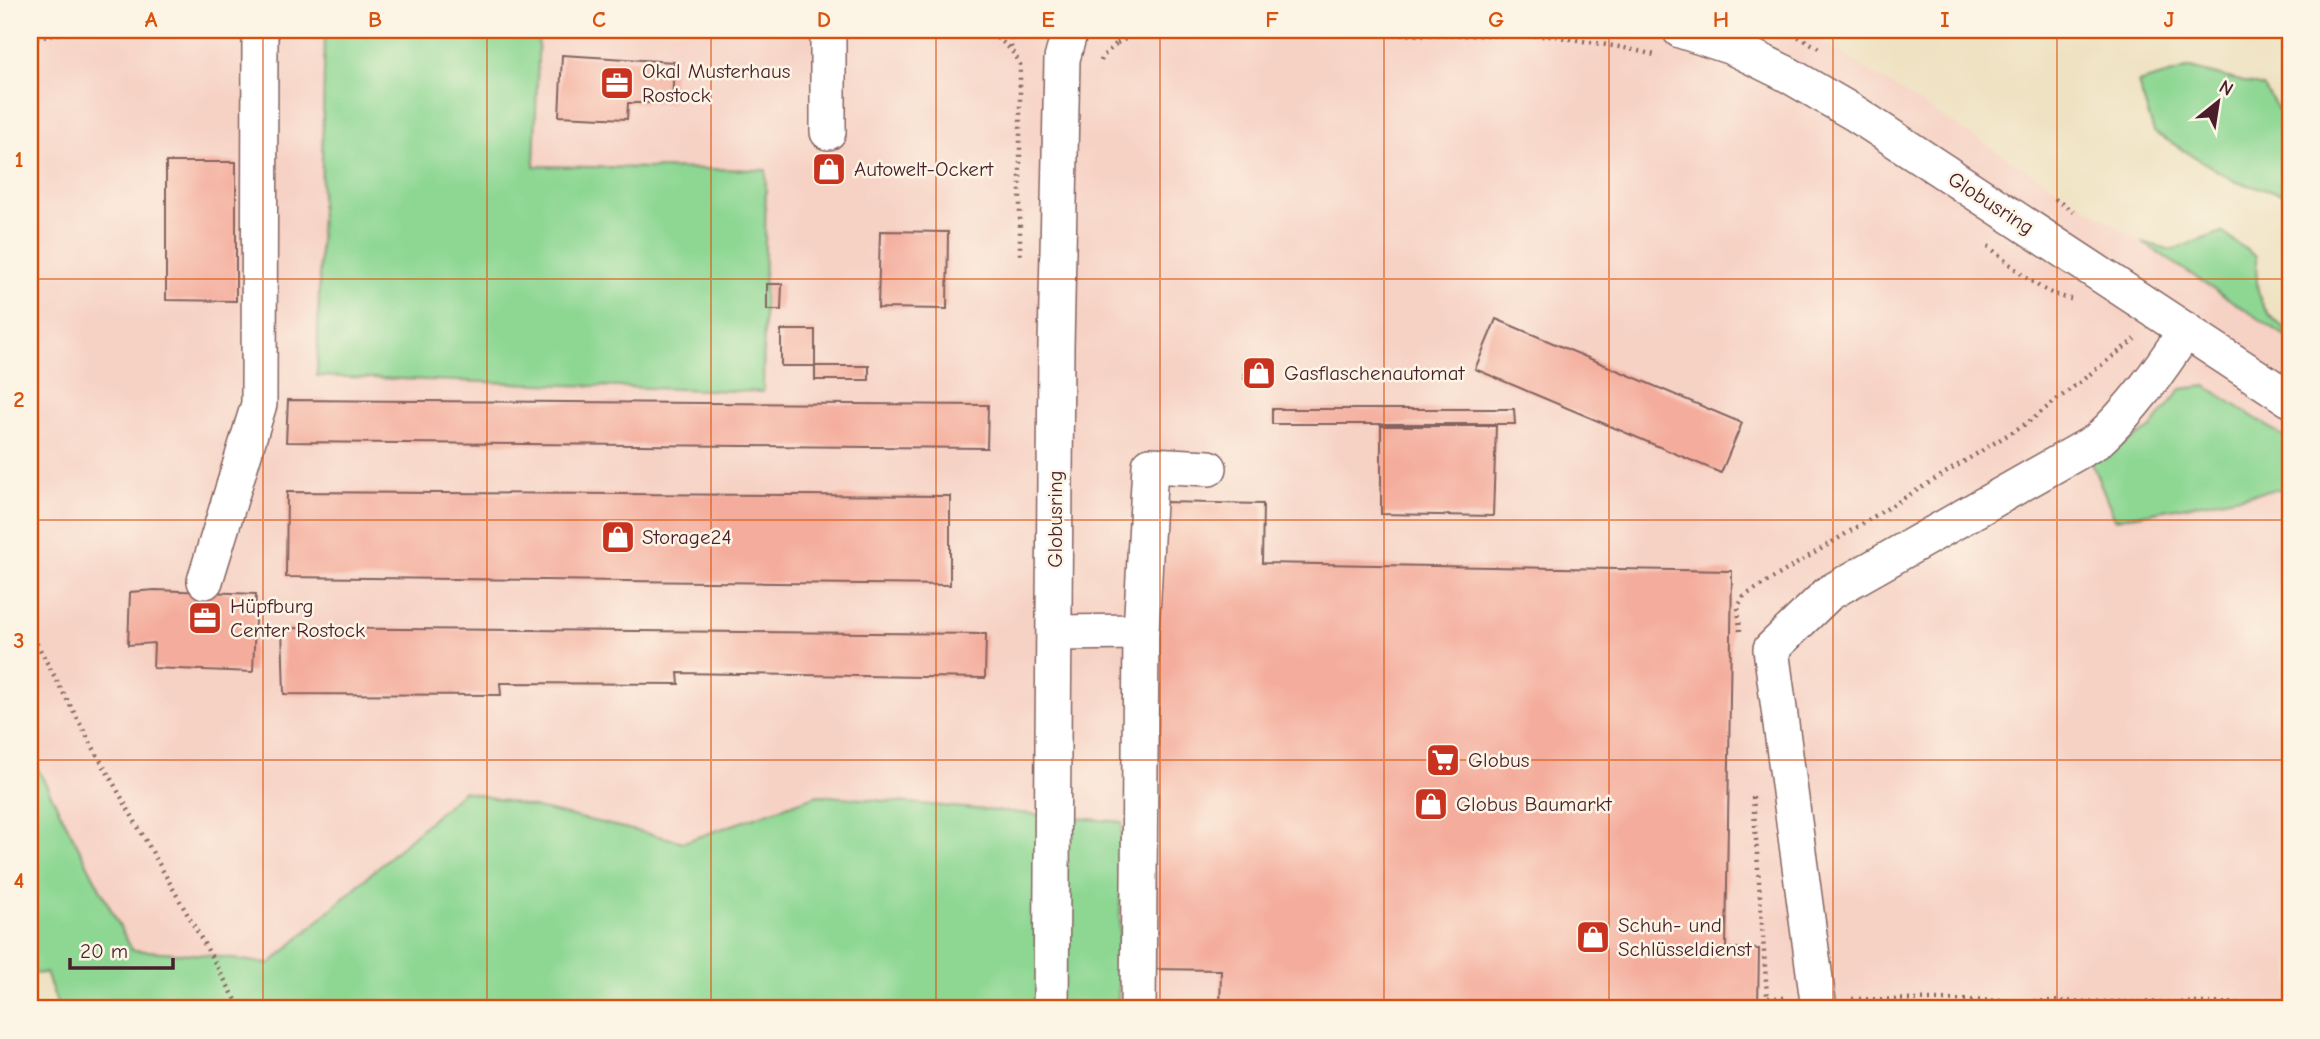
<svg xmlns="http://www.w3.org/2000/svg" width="2320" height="1039" font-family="'Comic Neue',sans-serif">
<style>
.built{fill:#f6d2c5}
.green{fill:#8dd793;stroke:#6c7b5f;stroke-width:2}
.building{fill:#f4ad9d}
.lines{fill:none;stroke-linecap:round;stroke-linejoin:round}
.minor-casing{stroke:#846360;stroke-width:38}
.path{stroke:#846360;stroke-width:4.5;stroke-dasharray:2 5;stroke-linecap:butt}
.minor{stroke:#fff;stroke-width:35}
.grid{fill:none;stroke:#d8530f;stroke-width:2;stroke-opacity:0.55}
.labels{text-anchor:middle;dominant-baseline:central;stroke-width:5;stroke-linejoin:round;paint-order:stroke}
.poi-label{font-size:21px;fill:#4a1f2b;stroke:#fcf5e5;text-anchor:start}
.street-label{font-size:21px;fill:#4a1f2b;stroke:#fcf5e5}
.neatline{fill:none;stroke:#d8530f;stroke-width:2.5}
.grid-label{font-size:23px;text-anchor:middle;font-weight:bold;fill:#d8530f}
</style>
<rect width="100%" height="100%" fill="#fcf5e5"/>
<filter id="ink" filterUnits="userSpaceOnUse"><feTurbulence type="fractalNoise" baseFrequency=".0143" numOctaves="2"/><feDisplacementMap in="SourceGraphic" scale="14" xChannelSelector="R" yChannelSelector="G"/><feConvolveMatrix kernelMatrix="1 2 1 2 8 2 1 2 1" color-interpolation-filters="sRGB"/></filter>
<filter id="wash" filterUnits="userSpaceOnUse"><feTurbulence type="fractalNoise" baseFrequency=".00686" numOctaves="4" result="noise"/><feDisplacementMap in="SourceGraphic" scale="28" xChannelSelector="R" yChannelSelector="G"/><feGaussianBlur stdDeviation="1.57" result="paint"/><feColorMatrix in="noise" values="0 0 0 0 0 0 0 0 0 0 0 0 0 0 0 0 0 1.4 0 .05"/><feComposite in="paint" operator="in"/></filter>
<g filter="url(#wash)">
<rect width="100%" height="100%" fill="#efe2c2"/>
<!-- built -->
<path class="built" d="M30,30H1804L2142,242L2290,339V1009H1118L1121,822L818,795L684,842L463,791L270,964L206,955L132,950L30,754Z"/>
<!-- green -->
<g class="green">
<path d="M325,30H539L534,166L766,170L763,392L317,376Z"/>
<path d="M2190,68L2264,87L2290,128V196L2236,182L2154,132L2138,83Z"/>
<path d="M2222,232L2256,257C2257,294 2256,310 2290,332V339L2142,242L2172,250Z"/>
<path d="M2206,386L2290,441V487L2115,519L2092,463L2150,429L2181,389Z"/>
<path d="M30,754L132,950L206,955L270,964L463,791L684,842L818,795L1122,822L1118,1009H59L46,973L30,974Z"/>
</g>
<g id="blocks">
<!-- building -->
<g class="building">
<path d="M562,55L674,62L672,103H628L627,119L559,116Z"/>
<path d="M166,162H236V301L166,300Z"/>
<path d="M880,231L948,232L947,309L878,308Z"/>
<path d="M767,284H782L781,310H767Z"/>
<path d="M1496,319L1742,423L1721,473L1475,369Z"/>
<rect x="781" y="330" width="34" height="36"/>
<path d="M1275,360L1274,380L1244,379V367H1265V361Z"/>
<rect x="815" y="366" width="54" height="14"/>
<path d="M288,400L988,405L987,448L286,442Z"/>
<path d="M1272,409H1514L1515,424H1272Z"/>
<path d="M1381,426H1496L1493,516L1381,514Z"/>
<path d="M287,492L950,496V585L286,577Z"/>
<path d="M1162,502L1263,504L1262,563L1732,571L1726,948L1759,949L1758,1009H1220L1221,970L1154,969L1158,571Z"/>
<path d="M155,590L256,594L253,672L153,668L154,643L128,645L130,592Z"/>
<path d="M282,628L986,634L985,678L678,673L679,684L500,683L501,695L284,694Z"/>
</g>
</g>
</g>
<g filter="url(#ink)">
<use href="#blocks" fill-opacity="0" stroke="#846360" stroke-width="2"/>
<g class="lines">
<!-- minor casing -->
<g class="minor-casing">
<g id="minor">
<path d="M1680,30L1732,47L1787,74L1856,114L2290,399"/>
<path d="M828,132V30"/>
<path d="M205,581L259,404L260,30"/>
<path d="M1055,633L1141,632"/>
<path d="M1051,1009L1056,347L1062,59L1070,30"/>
<path d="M1138,1009L1141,632L1150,465L1209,468"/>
<path d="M1819,1009L1771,649L1829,593L2097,441C2132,409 2160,370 2186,330"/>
</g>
</g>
<!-- path -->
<g class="path">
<path d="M921,30C962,30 998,22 1020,64V258"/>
<path d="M1786,30L1821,49"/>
<path d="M30,40L74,30"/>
<path d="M1117,43L1140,32L1554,36L1625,48L1655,55"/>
<path d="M1011,47L1012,30"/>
<path d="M1101,61L1103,56L1117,43V30"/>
<path d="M2055,199L2077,214"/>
<path d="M1988,246C2013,266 2038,293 2071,299"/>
<path d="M30,631L85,733L241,1009"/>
<path d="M1740,631L1738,606L1744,596L2027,423L2135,339"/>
<path d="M1753,797L1768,1009"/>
<path d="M1768,998H1784"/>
<path d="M1852,999L2290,1004"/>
</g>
<!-- minor -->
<use href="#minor" class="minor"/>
</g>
</g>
<!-- grid -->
<path class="grid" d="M263,30V1009M487,30V1009M711,30V1009M936,30V1009M1160,30V1009M1384,30V1009M1609,30V1009M1833,30V1009M2057,30V1009M30,279H2290M30,520H2290M30,760H2290"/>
<!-- icons -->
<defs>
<g id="office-square" transform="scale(1.75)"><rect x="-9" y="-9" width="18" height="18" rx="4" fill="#c8321e" stroke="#fcf5e5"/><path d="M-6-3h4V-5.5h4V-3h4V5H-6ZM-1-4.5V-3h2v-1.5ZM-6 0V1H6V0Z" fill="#fff"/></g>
<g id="shop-square" transform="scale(1.75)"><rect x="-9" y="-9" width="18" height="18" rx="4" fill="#c8321e" stroke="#fcf5e5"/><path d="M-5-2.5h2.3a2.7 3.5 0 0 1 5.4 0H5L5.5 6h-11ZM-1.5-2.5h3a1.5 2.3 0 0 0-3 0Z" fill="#fff"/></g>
<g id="supermarket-square" transform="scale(1.75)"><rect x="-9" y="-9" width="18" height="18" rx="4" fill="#c8321e" stroke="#fcf5e5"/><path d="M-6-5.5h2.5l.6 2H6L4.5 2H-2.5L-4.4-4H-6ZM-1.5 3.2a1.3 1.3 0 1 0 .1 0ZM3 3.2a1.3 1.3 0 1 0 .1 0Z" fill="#fff"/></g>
</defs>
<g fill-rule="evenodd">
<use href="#office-square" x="617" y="83"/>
<use href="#shop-square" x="829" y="169"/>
<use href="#shop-square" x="1259" y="373"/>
<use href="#shop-square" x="618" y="537"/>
<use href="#office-square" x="205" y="618"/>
<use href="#supermarket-square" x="1443" y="760"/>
<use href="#shop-square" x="1431" y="804"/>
<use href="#shop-square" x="1593" y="937"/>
</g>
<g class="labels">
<!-- poi labels -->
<g class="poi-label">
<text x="642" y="71">Okal Musterhaus<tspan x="642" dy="24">Rostock</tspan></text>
<text x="854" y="169">Autowelt-Ockert</text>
<text x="1284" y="373">Gasflaschenautomat</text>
<text x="642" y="537">Storage24</text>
<text x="230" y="606">Hüpfburg<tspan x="230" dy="24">Center Rostock</tspan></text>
<text x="1468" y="760">Globus</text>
<text x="1456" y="804">Globus Baumarkt</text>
<text x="1618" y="925">Schuh- und<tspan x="1618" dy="24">Schlüsseldienst</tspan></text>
</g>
<!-- street labels -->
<g class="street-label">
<text transform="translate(1991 203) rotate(33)">Globusring</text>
<text transform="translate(1055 519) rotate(-90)">Globusring</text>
</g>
</g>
<!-- margin -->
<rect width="2320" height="1039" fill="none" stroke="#fcf5e5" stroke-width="77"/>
<!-- north arrow -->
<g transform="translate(2218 102) rotate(30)" stroke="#fcf5e5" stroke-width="5" paint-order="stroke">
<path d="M0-5L12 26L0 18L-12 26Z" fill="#4a1f2b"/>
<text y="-10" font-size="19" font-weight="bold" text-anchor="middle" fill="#4a1f2b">N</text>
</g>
<!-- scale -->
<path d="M70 958v10h103v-10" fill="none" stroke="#4a1f2b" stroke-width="3.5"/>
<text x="80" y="958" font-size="21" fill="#4a1f2b" stroke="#fcf5e5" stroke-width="5" paint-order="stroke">20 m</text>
<rect x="38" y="38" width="2244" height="962" class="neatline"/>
<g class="grid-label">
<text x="151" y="27">A</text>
<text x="375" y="27">B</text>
<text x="599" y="27">C</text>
<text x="824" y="27">D</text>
<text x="1048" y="27">E</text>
<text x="1272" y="27">F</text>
<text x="1496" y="27">G</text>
<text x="1721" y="27">H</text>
<text x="1945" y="27">I</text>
<text x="2169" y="27">J</text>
<text x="19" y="167">1</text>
<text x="19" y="407">2</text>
<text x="19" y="648">3</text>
<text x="19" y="888">4</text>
</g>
</svg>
